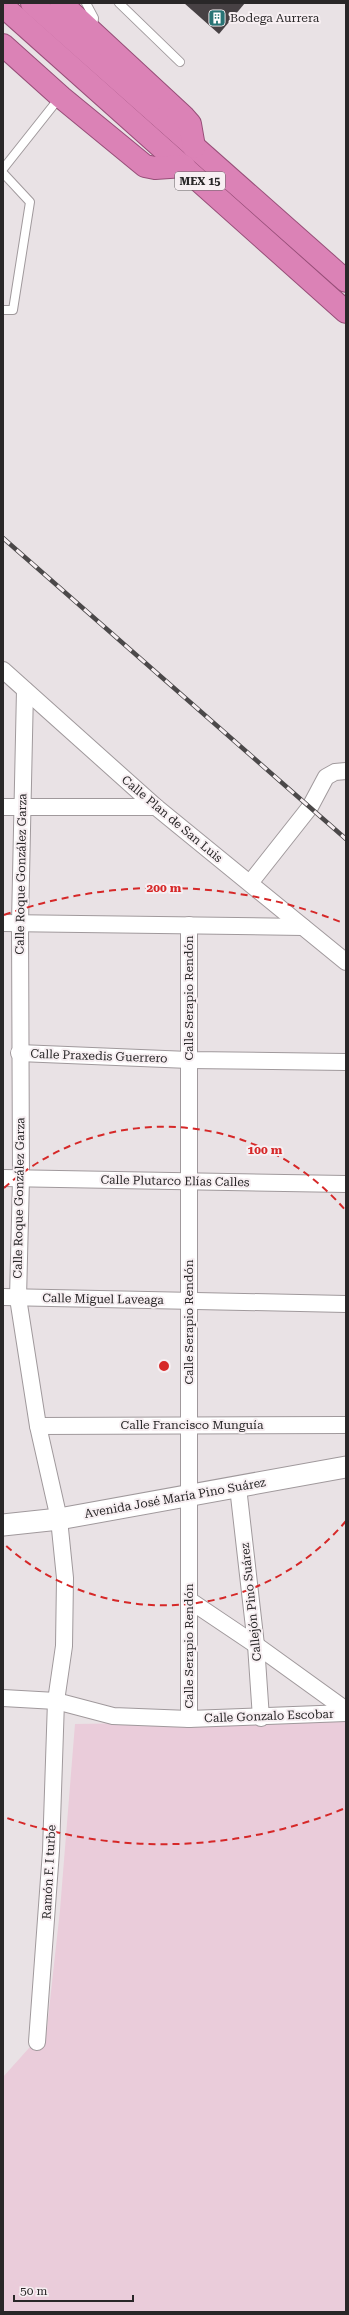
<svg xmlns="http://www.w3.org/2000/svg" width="349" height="2315" font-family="'Roboto Serif',serif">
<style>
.green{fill:#eaccda}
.building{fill:#474144}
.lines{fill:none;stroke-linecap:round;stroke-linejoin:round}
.service-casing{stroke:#a0999c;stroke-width:10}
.minor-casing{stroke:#a0999c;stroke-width:18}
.tertiary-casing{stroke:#a0999c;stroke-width:23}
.trunk-casing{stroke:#974e78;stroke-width:24}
.service{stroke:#fff;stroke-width:8}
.minor{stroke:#fff;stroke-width:16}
.tertiary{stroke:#fff;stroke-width:21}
.trunk{stroke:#db82b6;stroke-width:22}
.rail-casing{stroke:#4b4849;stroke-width:4.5}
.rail{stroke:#f7eff2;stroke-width:3;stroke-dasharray:9;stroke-linecap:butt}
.ring{fill:none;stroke:#d62828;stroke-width:2;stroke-dasharray:7 5}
.labels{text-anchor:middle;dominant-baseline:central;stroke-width:4;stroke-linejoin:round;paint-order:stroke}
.shield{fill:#f7eff2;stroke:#676365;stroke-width:1}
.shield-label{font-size:11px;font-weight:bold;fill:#292728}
.poi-label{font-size:12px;fill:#292728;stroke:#f7eff2;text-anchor:start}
.street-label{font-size:12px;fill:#292728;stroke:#f7eff2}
.centre{fill:#d62828;stroke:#f7eff2;stroke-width:2}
.ring-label{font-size:12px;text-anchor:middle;font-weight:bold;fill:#d62828;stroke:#f7eff2;stroke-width:4;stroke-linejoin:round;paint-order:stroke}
</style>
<rect width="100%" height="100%" fill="#e9e2e5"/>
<!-- green -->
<path class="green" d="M346,1716V2312H3V2077L47,2028L60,1910L75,1724L310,1720Z"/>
<!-- building -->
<path class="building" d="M184,3H245L219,34Z"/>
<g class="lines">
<!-- service casing -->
<g class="service-casing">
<g id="service">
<path d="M86,3L94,18L93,28"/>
<path d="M119,3L180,62"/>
<path d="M3,169L60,97"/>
<path d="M3,173L30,202L13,310H3"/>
</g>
</g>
<!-- minor casing -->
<g class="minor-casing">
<g id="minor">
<path d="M3,670L156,807L346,962"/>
<path d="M25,690L20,923L21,1178L18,1298L38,1426L59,1519L65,1578L64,1646L56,1701L51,1851L37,2042"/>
<path d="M3,807H156"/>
<path d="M250,883L310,807L326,777L335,772L346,771"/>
<path d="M3,923L303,927"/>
<path d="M19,1053L189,1060L346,1062"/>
<path d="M3,1178L346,1184"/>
<path d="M3,1297L346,1304"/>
<path d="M38,1426L346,1425"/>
<path d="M238,1487L256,1645L261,1718"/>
<path d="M189,1600L256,1645L346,1710"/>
<path d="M3,1698L56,1701L113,1716L189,1719L346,1713"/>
<path d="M189,1719V925"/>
</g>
</g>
<!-- tertiary casing -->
<g class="tertiary-casing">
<path id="tertiary" d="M3,1525L59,1519L346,1467"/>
</g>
<!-- trunk casing -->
<g class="trunk-casing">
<g id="trunk">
<path d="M32,3L346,281"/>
<path d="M61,3L183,116L190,124L194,147"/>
<path d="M3,6L346,312"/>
<path d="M3,45L61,97L145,166L155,168L184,166"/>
</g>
</g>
<!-- service -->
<use href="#service" class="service"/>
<!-- minor -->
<use href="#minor" class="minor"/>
<!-- tertiary -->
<use href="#tertiary" class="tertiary"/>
<!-- trunk -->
<use href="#trunk" class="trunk"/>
<!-- rail casing -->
<g class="rail-casing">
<path id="rail" d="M3,538L346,839"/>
</g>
<!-- rail -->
<use href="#rail" class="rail"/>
</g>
<!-- distance rings -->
<g class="ring">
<path d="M346 1521A239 239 0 0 1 4 1544M4 1188A239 239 0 0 1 346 1211"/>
<path d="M343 1809A478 478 0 0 1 4 1817M4 915A478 478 0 0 1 343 923"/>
</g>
<!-- icons -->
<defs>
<g id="building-square" transform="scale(0.9)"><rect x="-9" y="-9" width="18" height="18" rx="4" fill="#297475" stroke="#f7eff2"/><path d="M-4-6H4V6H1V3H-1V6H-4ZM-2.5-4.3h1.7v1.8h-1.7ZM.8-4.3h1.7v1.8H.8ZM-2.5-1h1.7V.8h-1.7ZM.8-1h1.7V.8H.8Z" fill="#fff"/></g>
</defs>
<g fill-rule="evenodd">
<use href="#building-square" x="217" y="18"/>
</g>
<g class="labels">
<!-- shield labels -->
<rect class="shield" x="175" y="172" width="50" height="18" rx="3"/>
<g class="shield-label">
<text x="200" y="181">MEX 15</text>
</g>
<!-- poi labels -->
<g class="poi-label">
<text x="230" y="18">Bodega Aurrera</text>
</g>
<!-- street labels -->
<g class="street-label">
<text transform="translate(172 819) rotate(40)">Calle Plan de San Luis</text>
<text transform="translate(21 874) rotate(-89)">Calle Roque González Garza</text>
<text transform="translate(189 998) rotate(-90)">Calle Serapio Rendón</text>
<text transform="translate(99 1056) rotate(2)">Calle Praxedis Guerrero</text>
<text transform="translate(175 1181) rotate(1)">Calle Plutarco Elías Calles</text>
<text transform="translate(19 1198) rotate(-89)">Calle Roque González Garza</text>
<text transform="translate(103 1299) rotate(1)">Calle Miguel Laveaga</text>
<text transform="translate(189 1322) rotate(-90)">Calle Serapio Rendón</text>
<text x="192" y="1425">Calle Francisco Munguía</text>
<text transform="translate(175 1498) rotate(-10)">Avenida José María Pino Suárez</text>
<text transform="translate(251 1602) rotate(-96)">Callejón Pino Suárez</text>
<text transform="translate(189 1646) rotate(-90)">Calle Serapio Rendón</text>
<text transform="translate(269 1716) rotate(-2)">Calle Gonzalo Escobar</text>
<text transform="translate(49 1872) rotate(-87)">Ramón F. I turbe</text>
</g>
</g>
<circle cx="164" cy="1366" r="6" class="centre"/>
<g class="ring-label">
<text x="164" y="892">200 m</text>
<text x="265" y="1154">100 m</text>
</g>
<!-- border -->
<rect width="349" height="2315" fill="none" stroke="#292728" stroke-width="8"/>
<!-- scale -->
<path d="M14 2295v6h119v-6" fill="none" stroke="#292728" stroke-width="2"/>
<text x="20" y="2295" font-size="12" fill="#292728" stroke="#f7eff2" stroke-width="3" paint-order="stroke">50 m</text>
</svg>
